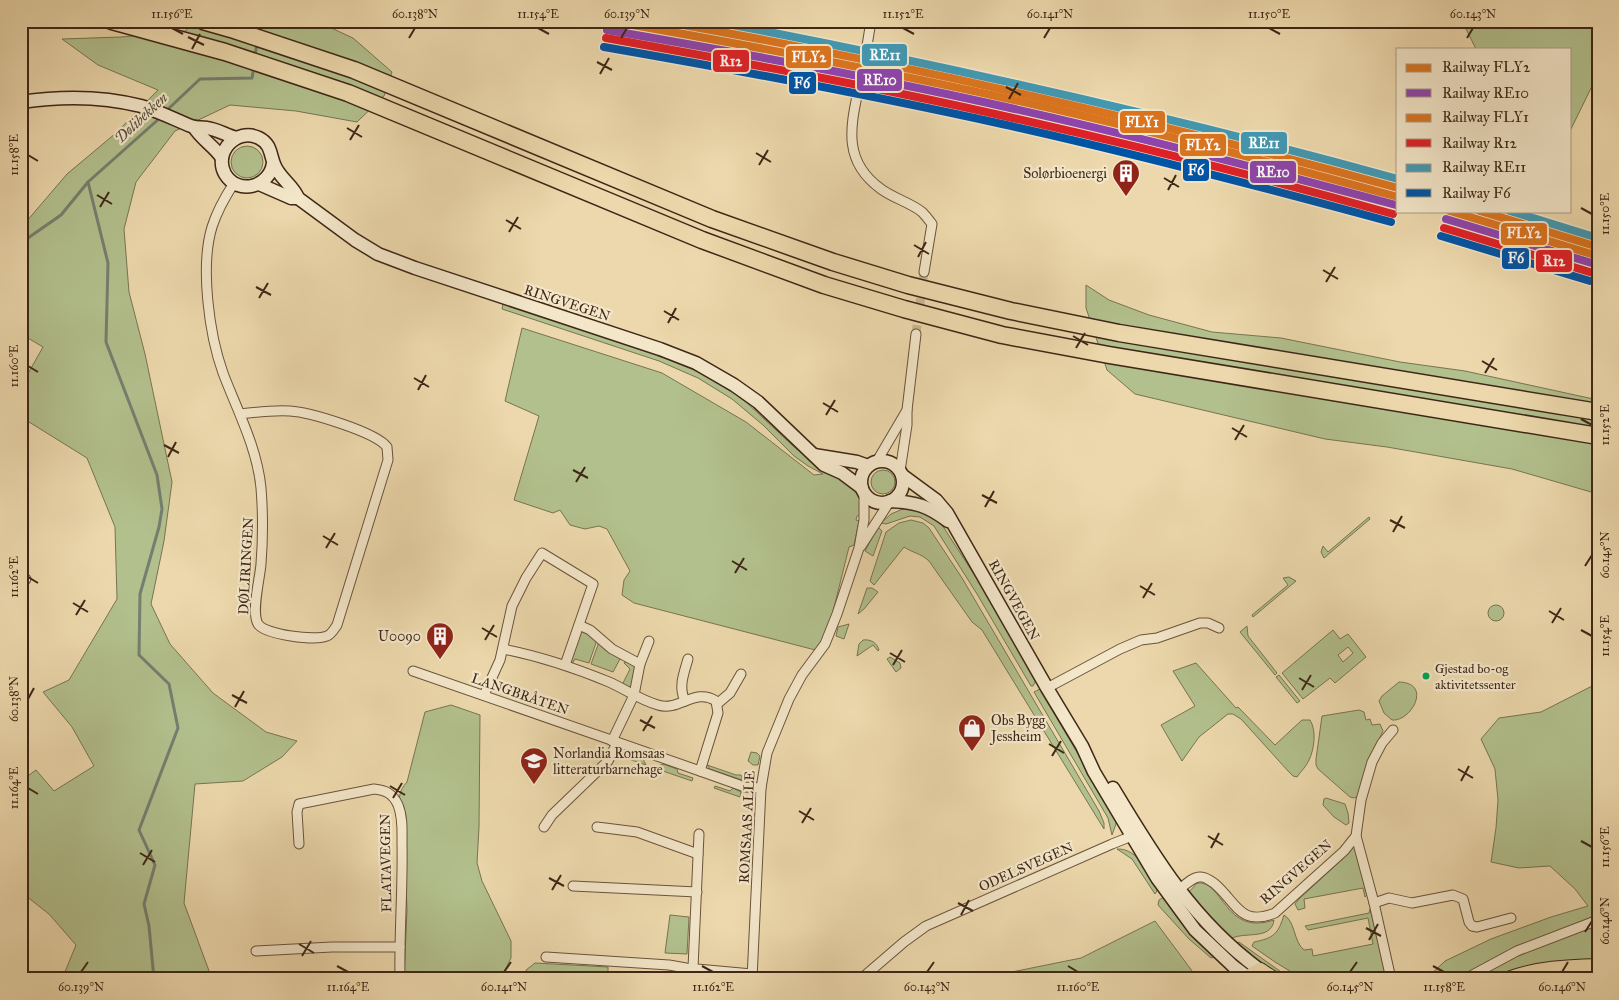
<svg xmlns="http://www.w3.org/2000/svg" width="1619" height="1000" font-family="'IM FELL Great Primer',serif">
<style>
.green{fill:#b2c08d;stroke:#787452;fill-rule:evenodd}
.water{fill:#99baaa;stroke:#757f6f}
.lines{fill:none;stroke-linecap:round;stroke-linejoin:round}
.stream{stroke:#757f6f;stroke-width:3}
.street-tunnel{stroke:#c9b58e;stroke-width:9;stroke-dasharray:9 4.5;stroke-linecap:butt}
.street-casing{stroke:#6a533c;stroke-width:11}
.secondary-casing{stroke:#3e2717;stroke-width:15}
.primary-casing{stroke:#3e2717;stroke-width:16}
.highway-casing{stroke:#3e2717;stroke-width:19}
.street{stroke:#f3e6c9;stroke-width:9}
.secondary{stroke:#f3e6c9;stroke-width:12}
.primary{stroke:#ecd8ac;stroke-width:14}
.highway{stroke:#ecd8ac;stroke-width:16}
.rail-1-casing{stroke:#f3e6c9;stroke-width:11}
.rail-2-casing{stroke:#f3e6c9;stroke-width:11}
.rail-3-casing{stroke:#f3e6c9;stroke-width:11}
.rail-4-casing{stroke:#f3e6c9;stroke-width:11}
.rail-5-casing{stroke:#f3e6c9;stroke-width:11}
.rail-6-casing{stroke:#f3e6c9;stroke-width:11}
.rail-1{stroke:#da741f;stroke-width:8}
.rail-2{stroke:#8e44ad;stroke-width:8}
.rail-3{stroke:#da741f;stroke-width:8}
.rail-4{stroke:#df2027;stroke-width:8}
.rail-5{stroke:#4298b2;stroke-width:8}
.rail-6{stroke:#0054a6;stroke-width:8}
.ticks{fill:none;stroke:#3e2717;stroke-width:2}
.bus-dot{fill:#00a651;stroke:#f3e6c9;stroke-width:2}
.labels{text-anchor:middle;dominant-baseline:central;stroke-width:4.5;stroke-linejoin:round;paint-order:stroke}
.bus-label{font-size:13px;fill:#3e2717;stroke:#f3e6c9;text-anchor:start}
.poi-label{font-size:14px;fill:#3e2717;stroke:#f3e6c9;text-anchor:end}
.street-label{font-size:14px;fill:#3e2717;stroke:#f3e6c9}
.water-label{font-size:15px;font-style:italic;fill:#554c3c;stroke:#f3e6c9}
.line-badge{stroke:#f3e6c9;stroke-width:2}
.badge-label{font-size:14px;text-anchor:middle;font-weight:bold;fill:#fff}
.neatline{fill:none;stroke:#3e2717;stroke-width:2}
.ticks-label{font-size:12px;text-anchor:middle;fill:#3e2717}
</style>
<rect width="100%" height="100%" fill="#ecd8ac"/>
<filter id="stains"><feTurbulence type="fractalNoise" baseFrequency=".004" numOctaves="4"/><feColorMatrix values="0 0 0 0 .2 0 0 0 0 .09 0 0 0 0 .02 0 0 0 .5 -.17"/></filter>
<radialGradient id="worn" r=".72"><stop offset=".6" stop-color="#630" stop-opacity="0"/><stop offset="1" stop-color="#630" stop-opacity=".3"/></radialGradient>
<!-- green -->
<g class="green">
<path d="M196,21H316L353,38L392,72L384,96L357,122L296,111L230,105L175,131L136,182L124,229L129,292L145,354L172,482L164,541L151,604L170,644L213,693L266,732L297,741L282,757L243,781L195,784L184,903L212,979H62L76,945L49,914L21,892V781L36,770L54,791L94,766L72,727L43,692L69,680L117,599L115,527L87,458L21,417V386L43,347L21,334V229L26,222L67,174L116,133L158,90L98,65L62,39L121,37L185,31Z"/>
<path d="M1462,21H1598V84L1594,82L1570,131V49H1476Z"/>
<circle cx="247" cy="162" r="16"/>
<path d="M1086,285L1109,300L1149,315L1212,332L1281,338L1400,362L1465,371L1598,400V494L1512,469L1387,447L1325,439L1135,394L1107,370L1086,308Z"/>
<path d="M503,304L667,359L699,372L735,394L747,403L792,445L811,461L838,475L867,474L869,472L860,506V515L857,516L856,520L859,521L854,545L849,547L823,652L634,603L622,595L624,580L630,571L607,529L599,526L585,529L570,525L560,510L553,513L514,500L539,416L505,401L522,328L662,373L746,422L814,475L823,474L808,466L794,456L763,425L732,399L698,378L659,361L502,309Z"/>
<circle cx="883" cy="482" r="12"/>
<path d="M905,508C920,508 935,516 944,528L977,579L1036,680L1033,686H1031L977,594L934,526L920,517L910,516L886,524L881,523L891,514Z"/>
<path d="M1369,517L1370,519L1324,558L1321,552L1323,546L1328,552Z"/>
<path d="M911,520L923,523L929,528L962,578L1099,811L1104,823V829L982,630L972,622L929,561C920,553 913,553 904,547L874,585L870,581L886,532L899,523Z"/>
<path d="M878,527L882,531L873,556L865,551Z"/>
<path d="M1289,577L1296,581L1253,617L1252,615L1288,585L1283,578Z"/>
<path d="M867,588H872L878,592L864,609L858,614Z"/>
<circle cx="1496" cy="613" r="8"/>
<path d="M849,624L844,639L836,636L838,627Z"/>
<path d="M1247,626L1248,636L1277,673L1275,675L1240,632Z"/>
<path d="M1333,630L1340,639L1348,634L1366,657L1335,683L1330,678L1303,699L1282,673ZM1348,647L1353,653L1343,662L1338,655Z"/>
<path d="M584,631L597,640L589,663L575,659L572,664L571,660L580,633Z"/>
<path d="M863,640C871,639 877,643 879,650L878,651L873,645L857,656L859,644Z"/>
<path d="M599,642L621,657L613,672L591,664Z"/>
<path d="M890,657L900,663L901,668L896,672L887,659Z"/>
<path d="M626,660L636,667L631,689L622,685L630,669L624,663Z"/>
<path d="M1196,663L1236,708L1238,707L1275,745L1302,720H1310C1317,731 1314,750 1309,760C1306,767 1301,771 1297,777L1293,776L1288,771L1241,719L1233,714H1228L1199,737L1182,761L1161,725L1195,706L1173,671Z"/>
<path d="M1279,675L1300,701L1297,703L1276,677Z"/>
<path d="M1399,682C1433,683 1411,722 1392,720L1384,713L1379,701L1382,696Z"/>
<path d="M1598,683V979H1426L1445,961L1491,939L1551,917L1588,906L1575,889L1550,866L1519,868L1491,862L1496,828L1498,800L1495,769L1481,739L1499,718L1541,712Z"/>
<path d="M1040,689L1116,819V824L1112,835L1108,818L1034,692Z"/>
<path d="M451,705L480,715L479,827L477,863L482,881L511,941V958L504,972L499,974L494,979H404L407,910L403,809C397,799 399,791 407,782L425,712Z"/>
<path d="M1359,710L1364,712L1366,720L1370,719L1372,725L1380,724L1383,731L1367,764L1358,796L1354,798L1350,797L1318,769L1316,765V759L1322,716Z"/>
<path d="M624,751L642,757L646,765L617,755Z"/>
<path d="M751,752L757,753L760,756L758,765H753L748,761Z"/>
<path d="M663,764L677,769L678,773L693,778L692,781L654,768Z"/>
<path d="M707,765L736,775H741L742,777V780L710,769Z"/>
<path d="M715,786L730,791L733,788L741,792L740,797L714,788Z"/>
<path d="M1326,798L1345,804L1348,813L1349,823L1346,825L1334,817L1323,805L1324,799Z"/>
<path d="M1357,846L1369,893L1365,897L1363,888L1304,899L1305,908L1298,910L1295,904L1299,899L1348,854L1351,848Z"/>
<path d="M1117,849C1138,848 1149,874 1158,889L1155,894L1132,859Z"/>
<path d="M1197,883C1224,880 1224,937 1274,920C1271,942 1242,930 1229,940L1207,919L1189,892Z"/>
<path d="M1164,897L1215,957L1211,958L1189,939L1158,905L1159,900Z"/>
<path d="M1370,909L1384,963L1386,979H1303L1275,962L1252,946L1254,942C1274,938 1278,934 1284,915C1296,922 1293,941 1304,950L1312,949L1313,956L1373,944L1368,918L1308,930L1305,926L1369,913Z"/>
<path d="M670,915L689,917L687,954L665,953Z"/>
<path d="M1155,921L1198,979H1002V974L1081,958Z"/>
<path d="M1239,942L1291,979H1282L1273,973L1236,943Z"/>
<path d="M535,963L608,967V979H528L526,970Z"/>
</g>
<!-- water -->
<path class="water" d="M504,972L516,975L518,979H494L499,974Z"/>
<g class="lines">
<!-- stream -->
<g class="stream">
<path d="M258,31L259,21"/>
<path d="M255,56L257,43"/>
<path d="M165,112L200,79L252,78L254,67"/>
<path d="M88,182L108,263L106,342L157,475L162,509L159,527L140,594L139,655L169,684L178,728L139,830L155,865L144,904L149,926L154,979"/>
<path d="M21,250L28,238L61,215L88,182L161,117"/>
</g>
<!-- street-tunnel -->
<g class="street-tunnel">
<path d="M861,76L866,52"/>
<path d="M916,334L924,272"/>
</g>
<!-- street casing -->
<g class="street-casing">
<g id="street">
<path d="M866,52L871,21"/>
<path d="M861,76C853,119 838,158 881,189C893,198 911,203 922,212C926,216 929,220 932,224L924,272"/>
<path d="M234,183C225,197 217,211 212,227C200,266 209,334 223,373C237,410 257,447 261,488C263,513 263,539 261,564C260,578 251,612 258,624C265,635 316,641 327,636C332,634 334,629 337,625L388,460L387,447C376,432 309,412 290,411C274,410 256,412 240,414"/>
<path d="M877,461L907,410"/>
<path d="M900,471L907,425V410L916,334"/>
<path d="M861,546L890,501"/>
<path d="M21,576L26,579L21,586"/>
<path d="M579,625L590,630L612,649L640,664"/>
<path d="M503,649C539,656 575,668 609,682C625,689 640,700 658,705C679,712 695,687 716,701L718,713L700,771"/>
<path d="M413,671L700,771L745,787L761,788"/>
<path d="M1047,688L1120,649L1141,640L1157,638L1200,623H1208L1219,628"/>
<path d="M484,695L500,660L512,606L526,578L542,553L593,584L565,665"/>
<path d="M685,701C678,687 684,673 688,659"/>
<path d="M717,704L730,693L741,674"/>
<path d="M612,741L634,695L640,664L649,641"/>
<path d="M544,827L552,815L608,761L617,743"/>
<path d="M597,827L637,832L698,854"/>
<path d="M1356,836L1374,903L1391,979"/>
<path d="M299,844L297,812L299,804L374,789C386,790 393,794 398,805C403,817 402,831 402,843C403,888 399,934 400,979"/>
<path d="M573,886L697,892"/>
<path d="M1175,893C1182,888 1192,876 1201,877C1206,877 1211,881 1215,884C1237,903 1240,927 1275,913L1344,851L1356,836L1361,800L1372,762L1382,743L1393,730"/>
<path d="M1374,903L1389,898L1412,903L1453,895L1463,899L1469,922L1472,926L1477,927L1511,918"/>
<path d="M256,951L332,947H400"/>
<path d="M546,957L669,965L686,968L752,974"/>
<path d="M693,968L699,834"/>
<path d="M752,979L761,788L767,753L789,699L802,675L825,644L837,614L859,548L864,520V493"/>
<path d="M861,979L904,942L926,926L1112,844L1132,836"/>
<path d="M1465,979L1517,951L1598,920"/>
</g>
</g>
<!-- secondary casing -->
<g class="secondary-casing">
<g id="secondary">
<path d="M21,102C61,96 102,96 141,106C158,111 174,119 191,126C196,128 201,127 207,128C216,129 226,135 236,138"/>
<path d="M194,127C201,139 214,146 222,158"/>
<path d="M273,163C270,187 238,196 225,174C213,152 237,127 259,138C271,144 270,154 274,164C279,178 293,185 298,198L355,240L378,254L415,268L660,349L696,363L734,385L758,402L824,465L842,473L862,488"/>
<path d="M259,184L291,198H298"/>
<path d="M814,455L857,462L868,466"/>
<circle cx="882" cy="482" r="21"/>
<path d="M902,475L936,500L947,513L1047,688L1082,746L1094,772L1157,878L1195,930L1233,966L1250,979"/>
<path d="M890,501C916,502 928,506 948,521"/>
<path d="M1113,788C1155,858 1193,921 1260,970"/>
</g>
</g>
<!-- primary casing -->
<g class="primary-casing">
<g id="primary">
<path d="M1260,970L1274,979"/>
<path d="M1245,979L1260,970"/>
<path d="M1508,979C1537,968 1568,967 1598,966"/>
</g>
</g>
<!-- highway casing -->
<g class="highway-casing">
<g id="highway">
<path d="M112,21L225,52L348,93L702,240L824,285L904,309L1002,335L1109,355L1598,436"/>
<path d="M203,21L231,29L354,70L712,219L833,262L908,285L1011,311L1119,333L1598,412"/>
</g>
</g>
<!-- street -->
<use href="#street" class="street"/>
<!-- secondary -->
<use href="#secondary" class="secondary"/>
<!-- primary -->
<use href="#primary" class="primary"/>
<!-- highway -->
<use href="#highway" class="highway"/>
<!-- rail-1 casing -->
<g class="rail-1-casing">
<g id="rail-1">
<path d="M610,21C742,44 874,69 1005,98C1137,127 1267,161 1398,197"/>
<path d="M1450,211L1598,256"/>
</g>
</g>
<!-- rail-2 casing -->
<g class="rail-2-casing">
<g id="rail-2">
<path d="M607,30C741,53 874,77 1006,107C1137,136 1266,170 1396,205"/>
<path d="M1446,219L1595,264"/>
</g>
</g>
<!-- rail-3 casing -->
<g class="rail-3-casing">
<g id="rail-3">
<path d="M661,21C910,65 1155,121 1398,188"/>
<path d="M1480,211L1598,247"/>
</g>
</g>
<!-- rail-4 casing -->
<g class="rail-4-casing">
<g id="rail-4">
<path d="M606,38C739,62 872,86 1004,116C1135,145 1264,178 1393,214"/>
<path d="M1444,228L1593,273"/>
</g>
</g>
<!-- rail-5 casing -->
<g class="rail-5-casing">
<g id="rail-5">
<path d="M712,21C943,65 1171,116 1398,179"/>
<path d="M1510,211L1598,238"/>
</g>
</g>
<!-- rail-6 casing -->
<g class="rail-6-casing">
<g id="rail-6">
<path d="M604,47C737,70 870,95 1002,124C1133,153 1262,187 1391,222"/>
<path d="M1441,236L1590,281"/>
</g>
</g>
<!-- rail-1 -->
<use href="#rail-1" class="rail-1"/>
<!-- rail-2 -->
<use href="#rail-2" class="rail-2"/>
<!-- rail-3 -->
<use href="#rail-3" class="rail-3"/>
<!-- rail-4 -->
<use href="#rail-4" class="rail-4"/>
<!-- rail-5 -->
<use href="#rail-5" class="rail-5"/>
<!-- rail-6 -->
<use href="#rail-6" class="rail-6"/>
</g>
<!-- ticks -->
<path class="ticks" d="M172,28L183,34M538,28L549,34M903,28L914,34M1269,28L1280,34M188,37L204,45M409,38L415,28M621,38L627,28M1044,38L1050,28M1467,38L1473,28M192,49L200,34M597,62L612,70M600,74L609,58M1006,87L1021,95M1009,99L1018,83M347,128L362,137M350,140L359,125M756,153L771,162M28,155L38,161M759,165L768,150M1164,178L1179,187M1168,190L1176,175M97,195L112,204M100,207L109,192M1581,208L1592,214M506,220L521,229M509,232L518,217M914,245L929,254M918,257L926,242M1323,270L1338,279M1326,282L1335,267M256,287L271,295M259,298L268,283M664,311L679,320M668,323L676,308M1073,336L1088,345M1076,348L1085,333M1482,361L1497,370M28,366L38,372M1485,373L1494,358M414,378L429,387M418,390L426,375M823,403L838,412M826,415L835,400M1581,419L1592,425M1232,428L1247,437M1235,440L1244,425M164,445L179,453M168,457L176,442M573,470L588,478M576,482L585,467M982,495L997,503M985,507L994,491M1390,520L1405,528M1393,532L1402,516M323,536L338,545M326,548L335,533M732,561L747,570M1585,566L1592,555M735,573L744,558M28,577L38,583M1140,586L1155,595M1143,598L1152,583M73,603L88,612M1549,611L1564,620M76,615L85,600M1552,623L1561,608M482,628L497,637M1581,630L1592,636M485,640L494,625M890,653L905,662M893,665L902,650M1299,678L1314,687M1302,690L1311,675M232,695L247,703M28,699L34,688M235,707L244,691M640,720L655,728M643,731L652,716M1049,744L1064,753M1052,756L1061,741M1458,769L1473,778M1461,781L1469,766M390,786L405,795M28,788L38,794M393,798L402,783M799,811L814,820M802,823L811,808M1208,836L1223,845M1581,841L1592,847M1211,848L1219,833M140,853L155,862M143,865L152,850M549,878L564,886M552,890L561,875M958,903L973,911M961,915L969,900M1366,928L1381,936M1585,932L1592,921M1369,940L1378,924M299,944L314,953M302,956L311,941M337,966L348,972M702,966L713,972M1068,966L1078,972M1433,966L1444,972M81,972L88,962M504,972L511,962M927,972L934,962M1350,972L1357,962M1562,972L1568,962"/>
<!-- icons -->
<defs>
<g id="building-pin" transform="scale(1.4375)"><path d="M0 17L-7.5 6A9.5 9.5 0 1 1 7.5 6Z" fill="#8f2418" stroke="#f3e6c9"/><path d="M-4-6H4V6H1V3H-1V6H-4ZM-2.5-4.3h1.7v1.8h-1.7ZM.8-4.3h1.7v1.8H.8ZM-2.5-1h1.7V.8h-1.7ZM.8-1h1.7V.8H.8Z" fill="#fff"/></g>
<g id="shop-pin" transform="scale(1.4375)"><path d="M0 17L-7.5 6A9.5 9.5 0 1 1 7.5 6Z" fill="#8f2418" stroke="#f3e6c9"/><path d="M-5-2.5h2.3a2.7 3.5 0 0 1 5.4 0H5L5.5 6h-11ZM-1.5-2.5h3a1.5 2.3 0 0 0-3 0Z" fill="#fff"/></g>
<g id="school-pin" transform="scale(1.4375)"><path d="M0 17L-7.5 6A9.5 9.5 0 1 1 7.5 6Z" fill="#8f2418" stroke="#f3e6c9"/><path d="M0-5L7-2L0 1L-7-2ZM-4 1L0 2.5L4 1V4Q0 6-4 4Z" fill="#fff"/></g>
</defs>
<g fill-rule="evenodd">
<use href="#building-pin" x="1126" y="173"/>
<use href="#building-pin" x="440" y="636"/>
<use href="#shop-pin" x="972" y="728"/>
<use href="#school-pin" x="534" y="761"/>
</g>
<!-- markers -->
<circle class="bus-dot" cx="1426" cy="676" r="4.5"/>
<g class="labels">
<!-- bus labels -->
<g class="bus-label">
<text x="1435" y="669">Gjestad bo-og<tspan x="1435" dy="16">aktivitetssenter</tspan></text>
</g>
<!-- poi labels -->
<g class="poi-label">
<text x="1107" y="173">Solørbioenergi</text>
<text x="421" y="636">U0090</text>
<text x="991" y="720" text-anchor="start">Obs Bygg<tspan x="991" dy="16">Jessheim</tspan></text>
<text x="553" y="753" text-anchor="start">Norlandia Romsaas<tspan x="553" dy="16">litteraturbarnehage</tspan></text>
</g>
<!-- street labels -->
<g class="street-label">
<text transform="translate(567 303) rotate(18)">RINGVEGEN</text>
<text transform="translate(246 566) rotate(-87)">DØLIRINGEN</text>
<text transform="translate(1014 600) rotate(61)">RINGVEGEN</text>
<text transform="translate(520 694) rotate(19)">LANGBRÅTEN</text>
<text transform="translate(747 827) rotate(-87)">ROMSAAS ALLE</text>
<text transform="translate(386 863) rotate(-91)">FLATAVEGEN</text>
<text transform="translate(1026 867) rotate(-24)">ODELSVEGEN</text>
<text transform="translate(1296 872) rotate(-41)">RINGVEGEN</text>
</g>
<!-- water labels -->
<g class="water-label">
<text transform="translate(141 118) rotate(-43)">Dølibekken</text>
</g>
</g>
<g class="line-badge">
<rect x="861" y="43" width="47" height="24" rx="5" fill="#4298b2"/>
<rect x="785" y="45" width="47" height="24" rx="5" fill="#da741f"/>
<rect x="712" y="49" width="38" height="24" rx="5" fill="#df2027"/>
<rect x="856" y="68" width="47" height="24" rx="5" fill="#8e44ad"/>
<rect x="788" y="71" width="29" height="24" rx="5" fill="#0054a6"/>
<rect x="1119" y="110" width="47" height="24" rx="5" fill="#da741f"/>
<rect x="1240" y="131" width="48" height="24" rx="5" fill="#4298b2"/>
<rect x="1179" y="133" width="48" height="24" rx="5" fill="#da741f"/>
<rect x="1182" y="158" width="28" height="24" rx="5" fill="#0054a6"/>
<rect x="1249" y="160" width="48" height="24" rx="5" fill="#8e44ad"/>
<rect x="1500" y="222" width="48" height="24" rx="5" fill="#da741f"/>
<rect x="1501" y="247" width="29" height="23" rx="5" fill="#0054a6"/>
<rect x="1535" y="249" width="38" height="24" rx="5" fill="#df2027"/>
</g>
<g class="badge-label">
<text x="885" y="60">RE11</text>
<text x="809" y="62">FLY2</text>
<text x="731" y="66">R12</text>
<text x="880" y="85">RE10</text>
<text x="802" y="88">F6</text>
<text x="1142" y="127">FLY1</text>
<text x="1264" y="148">RE11</text>
<text x="1203" y="150">FLY2</text>
<text x="1196" y="175">F6</text>
<text x="1273" y="177">RE10</text>
<text x="1524" y="238">FLY2</text>
<text x="1516" y="263">F6</text>
<text x="1554" y="266">R12</text>
</g>
<!-- margin -->
<rect width="1619" height="1000" fill="none" stroke="#ecd8ac" stroke-width="55"/>
<!-- legend -->
<rect x="1396" y="48" width="175" height="165" fill="#f3e6c9" stroke="#ab9a82"/>
<rect x="1406" y="64" width="25" height="8" fill="#da741f" stroke="#ab9a82"/>
<text x="1442" y="72" font-size="15" fill="#3e2717">Railway FLY2</text>
<rect x="1406" y="89" width="25" height="8" fill="#8e44ad" stroke="#ab9a82"/>
<text x="1442" y="98" font-size="15" fill="#3e2717">Railway RE10</text>
<rect x="1406" y="114" width="25" height="8" fill="#da741f" stroke="#ab9a82"/>
<text x="1442" y="122" font-size="15" fill="#3e2717">Railway FLY1</text>
<rect x="1406" y="139" width="25" height="8" fill="#df2027" stroke="#ab9a82"/>
<text x="1442" y="148" font-size="15" fill="#3e2717">Railway R12</text>
<rect x="1406" y="164" width="25" height="8" fill="#4298b2" stroke="#ab9a82"/>
<text x="1442" y="172" font-size="15" fill="#3e2717">Railway RE11</text>
<rect x="1406" y="189" width="25" height="8" fill="#0054a6" stroke="#ab9a82"/>
<text x="1442" y="198" font-size="15" fill="#3e2717">Railway F6</text>
<rect x="28" y="28" width="1564" height="944" class="neatline"/>
<g class="ticks-label">
<text x="172" y="18">11.156°E</text>
<text x="415" y="18">60.138°N</text>
<text x="538" y="18">11.154°E</text>
<text x="627" y="18">60.139°N</text>
<text x="903" y="18">11.152°E</text>
<text x="1050" y="18">60.141°N</text>
<text x="1269" y="18">11.150°E</text>
<text x="1473" y="18">60.143°N</text>
<text transform="translate(14 155) rotate(-90)" y="4">11.158°E</text>
<text transform="translate(1605 214) rotate(-90)" y="4">11.150°E</text>
<text transform="translate(14 366) rotate(-90)" y="4">11.160°E</text>
<text transform="translate(1605 425) rotate(-90)" y="4">11.152°E</text>
<text transform="translate(1605 555) rotate(-90)" y="4">60.145°N</text>
<text transform="translate(14 577) rotate(-90)" y="4">11.162°E</text>
<text transform="translate(1605 636) rotate(-90)" y="4">11.154°E</text>
<text transform="translate(14 699) rotate(-90)" y="4">60.138°N</text>
<text transform="translate(14 788) rotate(-90)" y="4">11.164°E</text>
<text transform="translate(1605 847) rotate(-90)" y="4">11.156°E</text>
<text transform="translate(1605 921) rotate(-90)" y="4">60.146°N</text>
<text x="81" y="991">60.139°N</text>
<text x="348" y="991">11.164°E</text>
<text x="504" y="991">60.141°N</text>
<text x="713" y="991">11.162°E</text>
<text x="927" y="991">60.143°N</text>
<text x="1078" y="991">11.160°E</text>
<text x="1350" y="991">60.145°N</text>
<text x="1444" y="991">11.158°E</text>
<text x="1562" y="991">60.146°N</text>
</g>
<rect width="100%" height="100%" filter="url(#stains)"/>
<rect width="100%" height="100%" fill="url(#worn)"/>
</svg>
